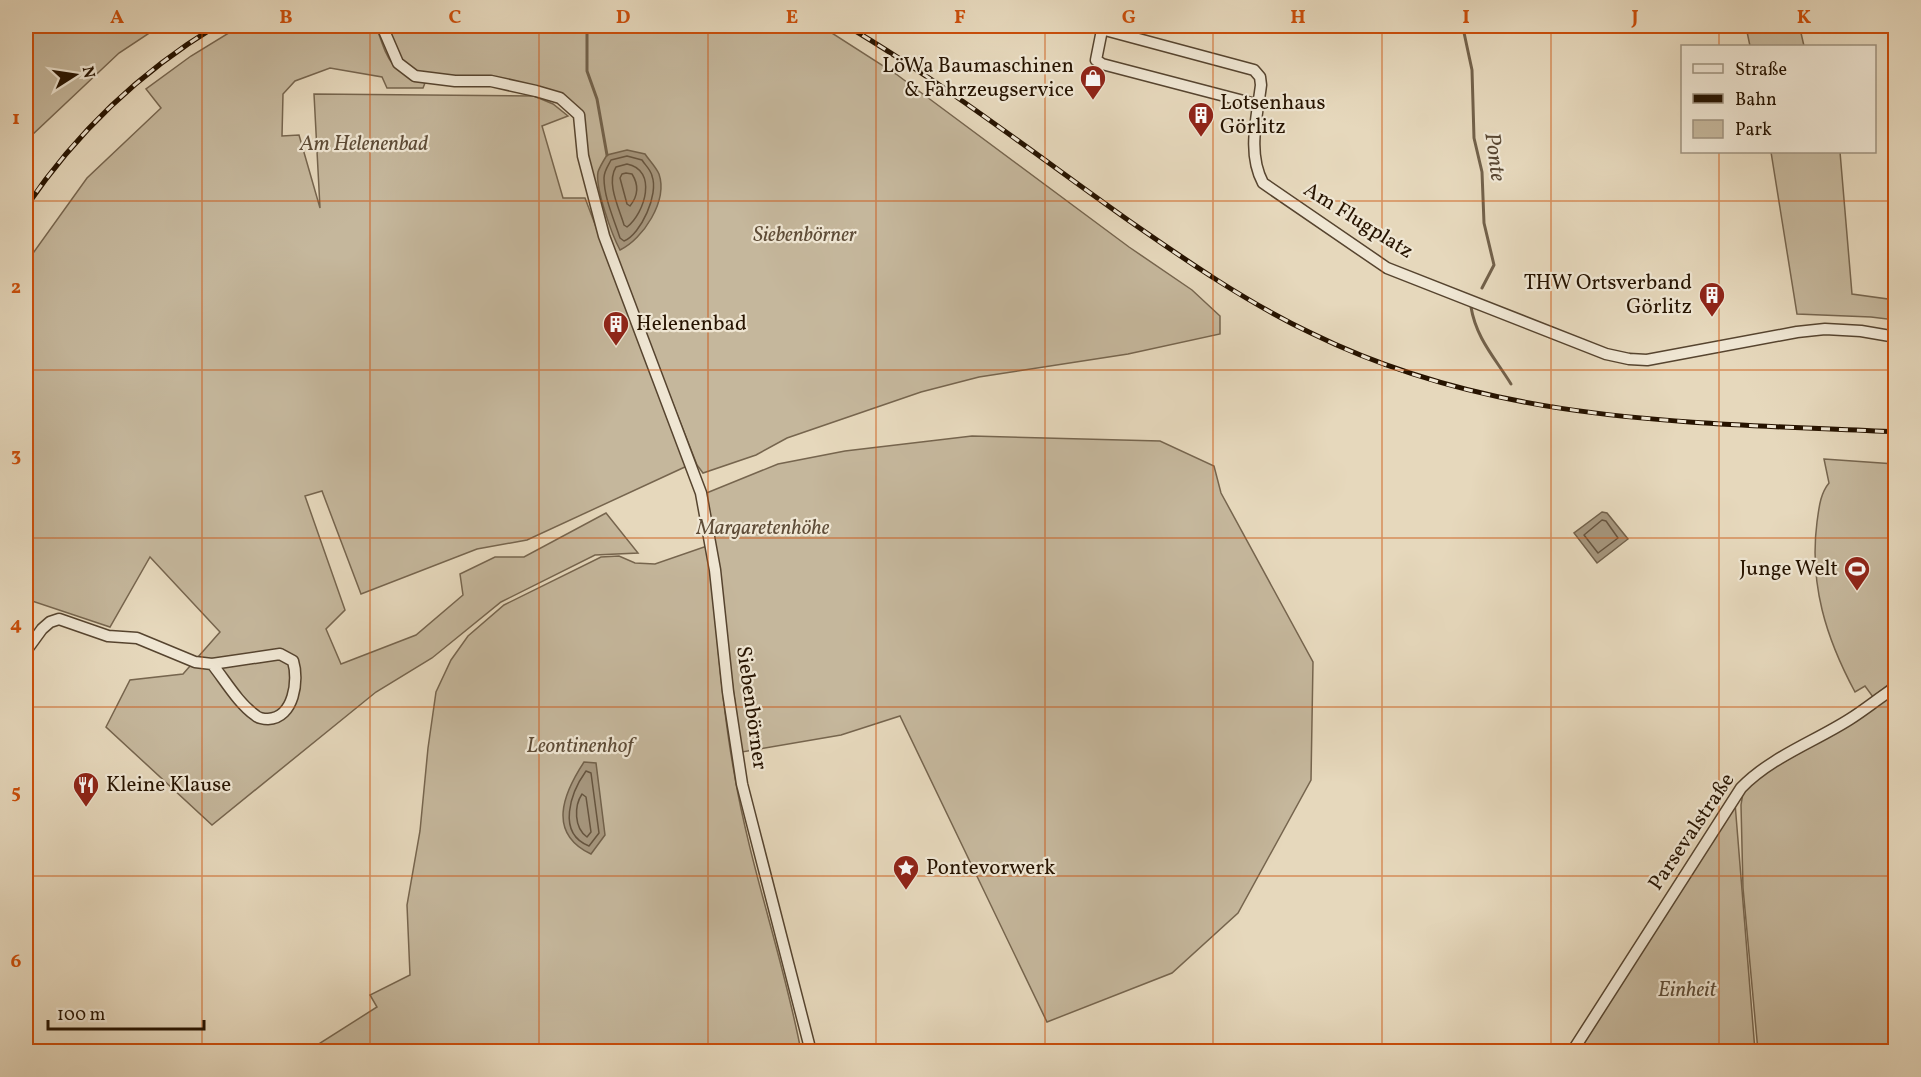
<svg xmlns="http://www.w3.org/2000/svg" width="1921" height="1077" font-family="Vollkorn,serif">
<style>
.green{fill:#c5b79c;stroke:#76654e;stroke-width:1.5}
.water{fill:#a5957c;stroke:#72614a;stroke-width:1.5}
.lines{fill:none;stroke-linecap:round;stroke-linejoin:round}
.shore{stroke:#66543e;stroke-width:1.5}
.stream{stroke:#72614a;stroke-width:3}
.minor-casing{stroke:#56442f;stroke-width:13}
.minor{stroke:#efe6d3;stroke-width:10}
.rail-casing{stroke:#261300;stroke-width:5}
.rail{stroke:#efe6d3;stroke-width:3;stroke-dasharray:9;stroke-linecap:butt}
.grid{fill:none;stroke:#cb4e0a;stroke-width:1.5;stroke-opacity:0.55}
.labels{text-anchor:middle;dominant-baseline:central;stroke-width:4.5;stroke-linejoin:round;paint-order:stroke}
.poi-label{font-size:21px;fill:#261300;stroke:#efe6d3;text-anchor:start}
.park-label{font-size:21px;font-style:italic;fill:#5e4c37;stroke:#efe6d3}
.street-label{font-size:21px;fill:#261300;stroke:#efe6d3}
.water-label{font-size:22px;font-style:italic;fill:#594732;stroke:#efe6d3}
.neatline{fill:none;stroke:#cb4e0a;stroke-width:2}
.grid-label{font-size:20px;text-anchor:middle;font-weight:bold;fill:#cb4e0a}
</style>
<rect width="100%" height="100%" fill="#e6d8bc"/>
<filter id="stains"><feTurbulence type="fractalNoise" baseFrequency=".00333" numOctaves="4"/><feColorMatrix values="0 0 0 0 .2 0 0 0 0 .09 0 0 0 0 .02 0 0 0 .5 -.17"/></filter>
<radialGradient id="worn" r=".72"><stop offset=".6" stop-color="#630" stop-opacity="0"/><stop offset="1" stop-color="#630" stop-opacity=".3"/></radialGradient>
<!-- green -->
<g class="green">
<path d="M26,26H160L119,53L32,135L26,125Z"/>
<path d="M240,26H376C388,60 389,70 425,83L423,88H387L382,77L330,68L295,81L283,94L282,136L299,135L320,208L314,94L534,96L553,104L568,116L542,126L563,198H585L687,466L527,540L477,549L361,594L322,491L305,496L345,610L326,629L341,664L416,635L463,595L460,574L495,557H524L606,513L638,553L595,555L501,602L432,658L376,692L212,825L106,727L130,680L183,674L220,632L150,557L110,627L26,599V263L87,178L161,108L146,89L191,56Z"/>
<path d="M382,26H821L896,74L1129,247L1192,290L1220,316V334L1128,354L979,377L921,392L787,438L756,455L703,473L697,465L628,289L595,193L581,113L558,93L415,76L398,63Z"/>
<path d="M1746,27L1801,33L1804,46H1750Z"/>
<path d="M1771,152H1840L1852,294L1895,300V320L1871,317L1797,314Z"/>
<path d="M972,436L1160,441L1214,466L1221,493L1313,662L1311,780L1238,913L1172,973L1047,1022L900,716L841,735L742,752L716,567L704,494L778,464L845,451Z"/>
<path d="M1824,459L1895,464V679L1873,697L1865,686L1855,692C1826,638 1809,584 1817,522C1819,508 1820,494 1829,483Z"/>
<path d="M707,546C713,576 713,606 717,637C721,682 726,728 734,772C750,867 783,957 801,1051L578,1052L567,1048L556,1052H306L377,1007L370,995L410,975L407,905L420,831L428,748L436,692L451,660L468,636L504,605L601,557L619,556L635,563L655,564Z"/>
<path d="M1895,690V1051H1758L1743,888L1741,805L1743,793L1761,775L1852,723Z"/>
<path d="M1735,803L1755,1051L1575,1052Z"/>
</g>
<!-- water -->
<g class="water">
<path d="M627,150L645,154C649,160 656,167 659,174C668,201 643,239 620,250C612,235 595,188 598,172C600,166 604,160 607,155Z"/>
<path d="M1602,512L1607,513L1628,539L1597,563L1574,533Z"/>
<path d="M584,762L596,763L605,835L591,854C547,833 563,794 584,762Z"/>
</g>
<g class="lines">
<!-- shore -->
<g class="shore">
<path d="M627,156L642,160C645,165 651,170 652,176C659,194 641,234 624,241L620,238C614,219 604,198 604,178C604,171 608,166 611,160Z"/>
<path d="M627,164C658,170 645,213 627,227L624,225C619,208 606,183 616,167Z"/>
<path d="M626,173L632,174C639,185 638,196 630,206L627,204L620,178L622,174Z"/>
<path d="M1602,520L1606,521L1618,538L1598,553L1584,535Z"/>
<path d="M586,771L591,773L599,833L589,846C556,833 571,792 586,771Z"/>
<path d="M582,794L586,797L591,832L587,837C574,828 574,806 582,794Z"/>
</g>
<!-- stream -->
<g class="stream">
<path d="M587,26V71L597,99L607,155"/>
<path d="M1463,28L1472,70L1474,138L1482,172L1484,223L1494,265L1482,288"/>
<path d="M1471,307C1476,338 1495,358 1511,384"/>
</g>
<!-- minor casing -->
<g class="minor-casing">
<g id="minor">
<path d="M382,26L398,63L415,76L455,81H491L536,91L560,98L579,115L583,156L604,236L701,493L715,570L728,692L742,784L811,1052"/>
<path d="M1090,26L1254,70L1260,77L1261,85C1257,118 1247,153 1263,183L1387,268L1606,354L1629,359L1647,360L1797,332L1825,329L1861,331L1896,337"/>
<path d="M1102,30L1096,60L1102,64L1259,105"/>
<path d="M26,651L42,629L50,622L59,619L108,636L137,638L195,662L212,664L280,654L293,661C299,680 294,718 268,719C264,719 258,718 255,715C238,703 225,680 212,664"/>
<path d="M1572,1052L1741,788C1771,757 1814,742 1850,719C1866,709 1880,697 1896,687"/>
</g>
</g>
<!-- minor -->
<use href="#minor" class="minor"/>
<!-- rail casing -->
<g class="rail-casing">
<g id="rail">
<path d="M847,26C945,84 1035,154 1128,220C1187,261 1246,302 1311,333C1498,425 1692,422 1896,432"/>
<path d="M26,207C76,133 140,72 216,26"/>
</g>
</g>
<!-- rail -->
<use href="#rail" class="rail"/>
</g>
<!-- grid -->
<path class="grid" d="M202,26V1052M370,26V1052M539,26V1052M708,26V1052M876,26V1052M1045,26V1052M1213,26V1052M1382,26V1052M1551,26V1052M1719,26V46M1719,152V1052M26,201H1896M26,370H1896M26,538H1896M26,707H1896M26,876H1896"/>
<!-- icons -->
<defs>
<g id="shop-pin" transform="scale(1.35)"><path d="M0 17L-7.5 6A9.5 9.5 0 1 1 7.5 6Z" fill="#8f2418" stroke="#efe6d3"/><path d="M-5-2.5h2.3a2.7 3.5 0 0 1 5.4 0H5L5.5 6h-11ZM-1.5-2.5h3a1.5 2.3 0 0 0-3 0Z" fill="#fff"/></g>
<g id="building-pin" transform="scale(1.35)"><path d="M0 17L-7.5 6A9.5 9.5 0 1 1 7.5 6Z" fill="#8f2418" stroke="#efe6d3"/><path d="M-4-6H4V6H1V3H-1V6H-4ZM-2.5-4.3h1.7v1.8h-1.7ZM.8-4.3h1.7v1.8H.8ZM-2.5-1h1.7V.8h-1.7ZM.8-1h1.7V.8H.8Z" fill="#fff"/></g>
<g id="stadium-pin" transform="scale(1.35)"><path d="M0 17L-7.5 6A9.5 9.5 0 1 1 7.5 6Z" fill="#8f2418" stroke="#efe6d3"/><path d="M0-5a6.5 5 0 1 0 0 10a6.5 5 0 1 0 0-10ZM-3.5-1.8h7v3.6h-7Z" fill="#fff"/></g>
<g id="restaurant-pin" transform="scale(1.35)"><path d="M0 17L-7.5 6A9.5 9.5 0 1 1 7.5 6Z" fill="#8f2418" stroke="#efe6d3"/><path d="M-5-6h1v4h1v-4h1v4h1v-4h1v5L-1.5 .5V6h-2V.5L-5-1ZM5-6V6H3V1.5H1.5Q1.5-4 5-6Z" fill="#fff"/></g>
<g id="sight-pin" transform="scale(1.35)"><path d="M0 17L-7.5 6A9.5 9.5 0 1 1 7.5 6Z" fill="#8f2418" stroke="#efe6d3"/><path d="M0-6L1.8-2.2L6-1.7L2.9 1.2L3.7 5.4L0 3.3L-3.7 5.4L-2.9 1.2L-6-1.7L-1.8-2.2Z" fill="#fff"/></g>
</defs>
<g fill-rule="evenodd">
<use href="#shop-pin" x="1093" y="78"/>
<use href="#building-pin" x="1201" y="115"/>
<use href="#building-pin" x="1712" y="295"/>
<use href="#building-pin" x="616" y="324"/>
<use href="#stadium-pin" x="1857" y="569"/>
<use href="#restaurant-pin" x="86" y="785"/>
<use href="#sight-pin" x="906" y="868"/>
</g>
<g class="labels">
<!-- poi labels -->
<g class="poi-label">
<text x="1074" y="66" text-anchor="end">LöWa Baumaschinen<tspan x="1074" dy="24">&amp; Fahrzeugservice</tspan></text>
<text x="1220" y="103">Lotsenhaus<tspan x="1220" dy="24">Görlitz</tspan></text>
<text x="1692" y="283" text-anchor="end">THW Ortsverband<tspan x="1692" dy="24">Görlitz</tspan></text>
<text x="636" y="324">Helenenbad</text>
<text x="1838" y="569" text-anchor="end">Junge Welt</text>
<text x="106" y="785">Kleine Klause</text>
<text x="926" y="868">Pontevorwerk</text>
</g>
<!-- park labels -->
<g class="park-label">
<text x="364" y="144">Am Helenenbad</text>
<text x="805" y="235">Siebenbörner</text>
<text x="763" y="528">Margaretenhöhe</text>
<text x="580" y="746">Leontinenhof</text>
<text x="1687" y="990">Einheit</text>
</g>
<!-- street labels -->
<g class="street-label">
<text transform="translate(1358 221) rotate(32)">Am Flugplatz</text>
<text transform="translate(751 708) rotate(82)">Siebenbörner</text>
<text transform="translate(1692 832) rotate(-56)">Parsevalstraße</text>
</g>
<!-- water labels -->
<g class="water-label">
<text transform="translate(1494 157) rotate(82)">Ponte</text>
</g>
</g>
<!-- margin -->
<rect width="1921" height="1077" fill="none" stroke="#e6d8bc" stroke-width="66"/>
<!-- legend -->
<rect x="1681" y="45" width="195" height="108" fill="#efe6d3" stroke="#9f927f" stroke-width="1.5"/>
<rect x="1693" y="64" width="30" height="9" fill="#efe6d3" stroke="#9f927f" stroke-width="1.5"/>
<text x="1735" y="75" font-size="18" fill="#261300">Straße</text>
<rect x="1693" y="94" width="30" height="9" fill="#261300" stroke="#9f927f" stroke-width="1.5"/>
<text x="1735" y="105" font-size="18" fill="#261300">Bahn</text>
<rect x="1693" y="120" width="30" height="18" fill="#c5b79c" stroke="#9f927f" stroke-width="1.5"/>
<text x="1735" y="135" font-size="18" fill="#261300">Park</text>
<!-- north arrow -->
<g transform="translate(75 75) rotate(78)" stroke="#efe6d3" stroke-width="4.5" paint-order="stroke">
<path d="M0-4.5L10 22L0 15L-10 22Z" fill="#261300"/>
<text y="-9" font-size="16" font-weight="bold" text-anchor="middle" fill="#261300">N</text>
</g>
<!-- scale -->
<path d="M48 1020v9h156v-9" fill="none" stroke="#261300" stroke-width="3"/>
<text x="57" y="1020" font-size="18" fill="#261300" stroke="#efe6d3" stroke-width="4.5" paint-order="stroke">100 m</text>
<rect x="33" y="33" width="1855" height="1011" class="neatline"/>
<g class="grid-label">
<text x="117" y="23">A</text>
<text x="286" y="23">B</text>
<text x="455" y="23">C</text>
<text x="623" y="23">D</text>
<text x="792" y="23">E</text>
<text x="960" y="23">F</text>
<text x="1129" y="23">G</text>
<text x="1298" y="23">H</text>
<text x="1466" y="23">I</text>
<text x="1635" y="23">J</text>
<text x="1804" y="23">K</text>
<text x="16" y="124">1</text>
<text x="16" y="293">2</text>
<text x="16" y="461">3</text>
<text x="16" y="630">4</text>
<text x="16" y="798">5</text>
<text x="16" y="967">6</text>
</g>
<rect width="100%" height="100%" filter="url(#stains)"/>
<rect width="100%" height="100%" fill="url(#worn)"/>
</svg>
